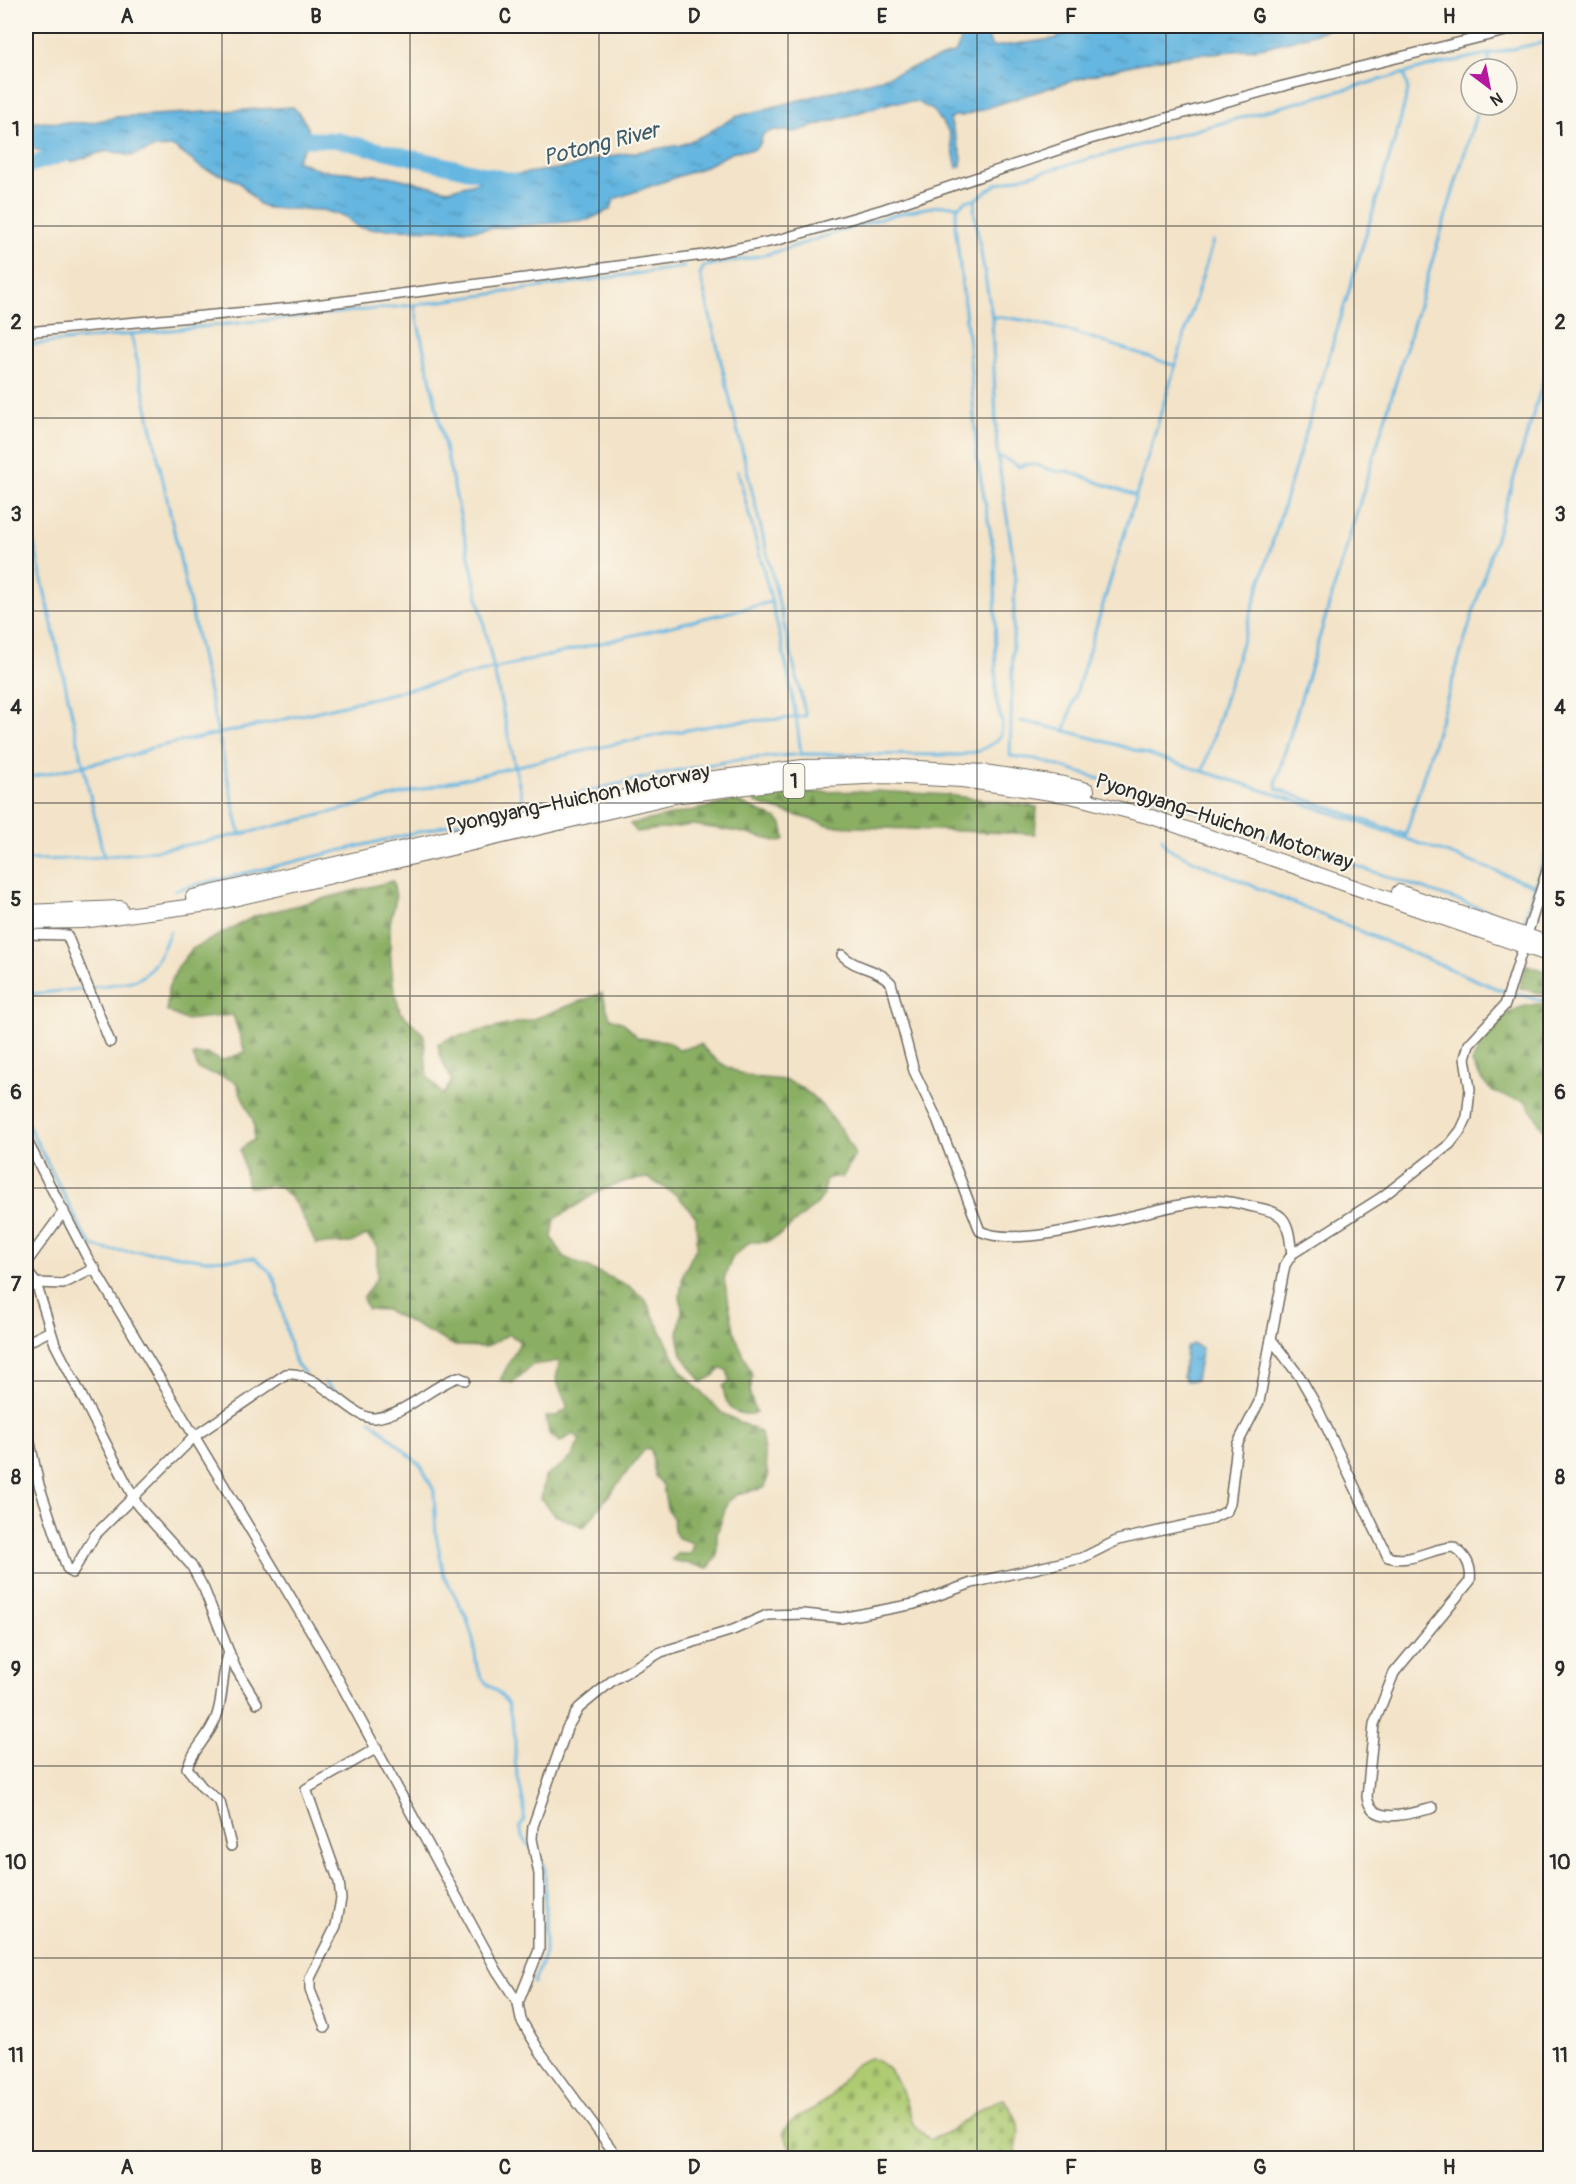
<svg xmlns="http://www.w3.org/2000/svg" width="1576" height="2184" font-family="Pangolin,sans-serif">
<style>
.forest{fill:url(#forest-firs);stroke:#5a6d48;stroke-width:1.5}
.cemetery{fill:url(#cemetery-stones);stroke:#6c7b4e;stroke-width:1.5}
.water{fill:url(#water-ripples);stroke:#487086;stroke-width:1.5}
.lines{fill:none;stroke-linecap:round;stroke-linejoin:round}
.stream{stroke:#65b6e0;stroke-width:3}
.river{stroke:#65b6e0;stroke-width:16}
.minor-casing{stroke:#716b62;stroke-width:12}
.highway-casing{stroke:#716b62;stroke-width:16}
.minor{stroke:#fff;stroke-width:9}
.highway{stroke:#fff;stroke-width:14}
.grid{fill:none;stroke:#2b2b2b;stroke-width:1.5;stroke-opacity:0.55}
.labels{text-anchor:middle;dominant-baseline:central;stroke-width:4.5;stroke-linejoin:round;paint-order:stroke}
.shield{fill:#fbf7ec;stroke:#696865;stroke-width:1.5}
.shield-label{font-size:20px;font-weight:bold;fill:#2b2b2b}
.street-label{font-size:21px;fill:#2b2b2b;stroke:#fbf7ec}
.water-label{font-size:22px;font-style:italic;fill:#3f5c6a;stroke:#fbf7ec}
.neatline{fill:none;stroke:#2b2b2b;stroke-width:2}
.grid-label{font-size:20px;text-anchor:middle;font-weight:bold;fill:#2b2b2b}
</style>
<defs>
<pattern id="forest-firs" width="22" height="20" patternUnits="userSpaceOnUse" patternTransform="scale(1.5)"><rect width="22" height="20" fill="#8aaf64"/><path d="M5 1l3.5 6h-7zM16 11l3.5 6h-7z" fill="#718f53"/></pattern>
<pattern id="cemetery-stones" width="16" height="16" patternUnits="userSpaceOnUse" patternTransform="scale(1.5)"><rect width="16" height="16" fill="#aecb72"/><path d="M2 7V4a2 2 0 0 1 4 0v3zM10 15v-3a2 2 0 0 1 4 0v3z" fill="#96ae63"/></pattern>
<pattern id="water-ripples" width="26" height="14" patternUnits="userSpaceOnUse" patternTransform="scale(1.5)"><rect width="26" height="14" fill="#65b6e0"/><path d="M2 4q2-2 4 0t4 0M15 11q2-2 4 0t4 0" fill="none" stroke="#5394b6"/></pattern>
</defs>
<rect width="100%" height="100%" fill="#fbf7ec"/>
<filter id="ink" filterUnits="userSpaceOnUse"><feTurbulence type="fractalNoise" baseFrequency=".0167" numOctaves="2"/><feDisplacementMap in="SourceGraphic" scale="12" xChannelSelector="R" yChannelSelector="G"/><feConvolveMatrix kernelMatrix="1 2 1 2 8 2 1 2 1" color-interpolation-filters="sRGB"/></filter>
<filter id="wash" filterUnits="userSpaceOnUse"><feTurbulence type="fractalNoise" baseFrequency=".008" numOctaves="4" result="noise"/><feDisplacementMap in="SourceGraphic" scale="24" xChannelSelector="R" yChannelSelector="G"/><feGaussianBlur stdDeviation="1.35" result="paint"/><feColorMatrix in="noise" values="0 0 0 0 0 0 0 0 0 0 0 0 0 0 0 0 0 1.4 0 .05"/><feComposite in="paint" operator="in"/></filter>
<g filter="url(#wash)">
<rect width="100%" height="100%" fill="#f3e3c8"/>
<!-- forest -->
<g class="forest">
<path d="M875,791L949,795L1037,807L1035,834L832,826L764,806L756,803L751,797L815,792Z"/>
<path d="M735,801L777,819L782,824L785,839L780,842L739,832L693,825L637,832L630,824Z"/>
<path d="M393,881L396,898L390,924V949L393,984L400,1011L424,1035L427,1076L443,1095L452,1081L441,1058L438,1044L450,1038L534,1019L602,993L610,1018L624,1023L638,1038L668,1041L678,1050L701,1044C711,1060 736,1074 755,1077C765,1079 777,1078 787,1081C813,1088 845,1131 855,1155L842,1178L832,1177L825,1180L824,1195L817,1204L781,1234L767,1242H750L732,1258L724,1279L735,1335L752,1374L750,1394L756,1413C734,1418 725,1407 723,1386L730,1381L727,1370L720,1369L714,1376L702,1382L682,1355L678,1334L682,1310L680,1296L683,1274L697,1246L696,1217L677,1195L648,1178L626,1181L599,1191L555,1219L552,1238L564,1257L629,1286L645,1299L681,1371L722,1413L761,1433L768,1477L764,1488L737,1494L727,1503L717,1534V1557L708,1568L671,1560L679,1553H691L693,1543L678,1538L674,1531L673,1518L667,1509L663,1485L655,1476L651,1449H645L584,1527L555,1515L541,1499L545,1477L571,1458L580,1440L573,1434L560,1442L549,1434L546,1416H557L568,1408L556,1379L560,1361L532,1365L513,1383L500,1380L520,1342L509,1334L486,1347L455,1346L386,1310L367,1309L363,1298L377,1277V1246L366,1235L351,1243L316,1244L296,1204L279,1186L248,1187L240,1149L254,1140V1123L235,1081L198,1069L193,1055L207,1054L221,1061L245,1052L233,1015L185,1020L167,1011L168,988L178,967L192,949L255,916Z"/>
<path d="M1525,964L1550,973V996L1520,988Z"/>
<path d="M1550,1003V1134L1543,1129L1526,1101C1495,1096 1486,1092 1472,1063C1487,1023 1507,1004 1550,1003Z"/>
</g>
<!-- cemetery -->
<path class="cemetery" d="M870,2058C900,2068 903,2097 913,2123C916,2129 925,2135 930,2140C960,2130 977,2105 1004,2099C1020,2119 1023,2133 1013,2157L794,2158L783,2132C793,2114 812,2113 827,2099C846,2083 843,2067 870,2058Z"/>
<!-- water -->
<g class="water">
<path d="M983,26L992,47L1054,39L1082,26H1339C1309,35 1278,46 1246,50C1216,53 1185,54 1155,60C1087,74 1027,95 962,116H954L950,120L962,157L961,166L957,168L949,132L933,110L917,102H893L795,132L774,130L763,134L760,144L753,150L735,151L702,168L614,199L611,209L588,220L473,230L370,229L357,227L346,217L322,210L267,208L259,204L238,181L202,168L174,147L154,148L131,156L110,151L99,153L72,162L26,146V122L89,123L117,117L293,107C313,128 314,136 296,160L320,170L389,176L448,190L497,177L570,167L604,157L681,145L706,134L735,117L880,79L956,52L963,35Z"/>
<path d="M1192,1344L1202,1348L1196,1380L1186,1381L1183,1376L1186,1348Z"/>
</g>
<g class="lines">
<!-- stream -->
<g class="stream">
<path d="M1550,41L1431,66L997,184L976,199L974,211L992,317L997,451L1015,571L1010,756L1036,759L1110,782L1550,932"/>
<path d="M1488,69L1489,56"/>
<path d="M414,305L524,807"/>
<path d="M992,317C1049,318 1120,349 1176,366"/>
<path d="M131,333L240,835"/>
<path d="M26,345L414,305L684,267"/>
<path d="M998,457L1004,458L1019,467C1036,458 1049,475 1067,471L1136,496"/>
<path d="M738,471C761,564 790,658 801,754"/>
<path d="M26,508L104,858"/>
<path d="M1021,721C1083,733 1144,753 1205,772C1316,806 1426,845 1536,886"/>
<path d="M1065,730L1213,241"/>
<path d="M1203,771L1398,129L1408,90L1404,74"/>
<path d="M26,778L137,754L151,748L269,723L771,602"/>
<path d="M1406,835L1277,789L1276,782L1479,105"/>
<path d="M1405,837L1550,359"/>
<path d="M1162,838L1167,848L1206,866L1500,990L1550,1002"/>
<path d="M26,860C181,861 322,812 471,777C556,757 643,736 729,723C755,719 781,721 806,716L700,274L704,266C727,262 750,259 772,253C817,241 919,200 959,206"/>
<path d="M175,890L669,772L742,759L805,754L961,755L979,751L995,742L1001,735L1002,724L996,699L995,558L977,458L969,345L955,224L957,208L965,201L976,199"/>
<path d="M1524,923L1550,838"/>
<path d="M26,995C47,992 125,986 140,978C155,968 163,949 170,932"/>
<path d="M26,1121L85,1236L93,1246L108,1250L162,1253L206,1260L255,1258L271,1273L276,1283L292,1354L297,1365L305,1373"/>
<path d="M325,1383L338,1393"/>
<path d="M371,1420L421,1466L434,1491L436,1535L444,1576L466,1616L473,1639L477,1668L484,1681L500,1694L508,1704L515,1735V1762L524,1806V1820L520,1827L522,1836L531,1848"/>
<path d="M534,1983L545,1953V1866L538,1855"/>
</g>
<!-- river -->
<g class="river">
<path d="M287,139L336,140L517,182"/>
<path d="M26,166L77,150"/>
</g>
</g>
</g>
<g filter="url(#ink)">
<g class="lines">
<!-- minor casing -->
<g class="minor-casing">
<g id="minor">
<path d="M26,332L291,308L704,255L778,240L884,209L1090,139L1283,86L1526,26"/>
<path d="M26,934L67,935L110,1042"/>
<path d="M842,955C855,969 878,968 891,983L914,1071L937,1119L980,1231C1025,1253 1150,1206 1204,1201C1221,1199 1237,1203 1254,1207C1263,1209 1277,1211 1283,1219C1290,1228 1290,1243 1292,1254"/>
<path d="M26,1139L87,1257L323,1651L497,1971L518,2003L521,2020L539,2050L618,2158"/>
<path d="M26,1263L64,1211"/>
<path d="M26,1270L36,1283L63,1284L95,1268"/>
<path d="M36,1283L55,1344L138,1506L191,1565L204,1589L235,1667L257,1703"/>
<path d="M26,1343L50,1331"/>
<path d="M26,1424L39,1485L67,1568L72,1573L95,1535L195,1436L286,1374C318,1369 353,1421 375,1418C408,1413 428,1388 458,1377L465,1380"/>
<path d="M229,1652C221,1674 224,1697 216,1718C209,1737 193,1749 187,1768L202,1787L220,1802L231,1846"/>
<path d="M1433,1808C1412,1813 1372,1827 1367,1797L1374,1724L1394,1673L1470,1581C1472,1566 1466,1555 1453,1547C1431,1548 1411,1564 1388,1557L1316,1405L1300,1377L1271,1339L1285,1265L1292,1254L1382,1197L1450,1144L1461,1130L1467,1117L1470,1089L1465,1058L1469,1044L1505,1005L1550,861"/>
<path d="M518,2003L539,1950V1874L532,1839L533,1826L567,1728L579,1708L613,1680L661,1652L733,1630L767,1615L804,1614L841,1618L914,1604L972,1583L1082,1558L1118,1540L1209,1520L1227,1511L1230,1503L1237,1445L1259,1402L1271,1339"/>
<path d="M325,2027L310,1990V1978L336,1926L341,1899L339,1882L306,1789L377,1748"/>
</g>
</g>
<!-- highway casing -->
<g class="highway-casing">
<g id="highway">
<path d="M1399,892L1550,944"/>
<path d="M193,897L698,780L803,767L886,766L984,772L1064,784L1087,790"/>
<path d="M26,912L120,908"/>
<path d="M26,922L82,921L216,903L674,796L804,780L885,776L962,780L1071,796L1155,818L1550,955"/>
</g>
</g>
<!-- minor -->
<use href="#minor" class="minor"/>
<!-- highway -->
<use href="#highway" class="highway"/>
</g>
</g>
<!-- grid -->
<path class="grid" d="M222,26V2158M410,26V2158M599,26V2158M788,26V2158M977,26V2158M1166,26V2158M1354,26V2158M26,226H1550M26,418H1550M26,611H1550M26,803H1550M26,996H1550M26,1188H1550M26,1381H1550M26,1573H1550M26,1766H1550M26,1958H1550"/>
<g class="labels">
<!-- shield labels -->
<rect class="shield" x="783.5" y="764" width="21" height="34" rx="4.5"/>
<g class="shield-label">
<text x="794" y="781">1</text>
</g>
<!-- street labels -->
<g class="street-label">
<text transform="translate(578 799) rotate(-12)">Pyongyang–Huichon Motorway</text>
<text transform="translate(1224 822) rotate(18)">Pyongyang–Huichon Motorway</text>
</g>
<!-- water labels -->
<g class="water-label">
<text transform="translate(601 144) rotate(-14)">Potong River</text>
</g>
</g>
<!-- margin -->
<rect width="1576" height="2184" fill="none" stroke="#fbf7ec" stroke-width="66"/>
<!-- north arrow -->
<g transform="translate(1489 87) rotate(148)"><circle r="28" fill="#fbf7ec" stroke="#a8a59f" stroke-width="1.5"/>
<path d="M0-4.5L10 22L0 15L-10 22Z" fill="#b5179e"/>
<text y="-9" font-size="16" font-weight="bold" text-anchor="middle" fill="#2b2b2b">N</text>
</g>
<rect x="33" y="33" width="1510" height="2118" class="neatline"/>
<g class="grid-label">
<text x="127" y="23">A</text>
<text x="316" y="23">B</text>
<text x="505" y="23">C</text>
<text x="694" y="23">D</text>
<text x="882" y="23">E</text>
<text x="1071" y="23">F</text>
<text x="1260" y="23">G</text>
<text x="1449" y="23">H</text>
<text x="16" y="136">1</text>
<text x="1560" y="136">1</text>
<text x="16" y="329">2</text>
<text x="1560" y="329">2</text>
<text x="16" y="521">3</text>
<text x="1560" y="521">3</text>
<text x="16" y="714">4</text>
<text x="1560" y="714">4</text>
<text x="16" y="906">5</text>
<text x="1560" y="906">5</text>
<text x="16" y="1099">6</text>
<text x="1560" y="1099">6</text>
<text x="16" y="1291">7</text>
<text x="1560" y="1291">7</text>
<text x="16" y="1484">8</text>
<text x="1560" y="1484">8</text>
<text x="16" y="1676">9</text>
<text x="1560" y="1676">9</text>
<text x="16" y="1869">10</text>
<text x="1560" y="1869">10</text>
<text x="16" y="2062">11</text>
<text x="1560" y="2062">11</text>
<text x="127" y="2174">A</text>
<text x="316" y="2174">B</text>
<text x="505" y="2174">C</text>
<text x="694" y="2174">D</text>
<text x="882" y="2174">E</text>
<text x="1071" y="2174">F</text>
<text x="1260" y="2174">G</text>
<text x="1449" y="2174">H</text>
</g>
</svg>
